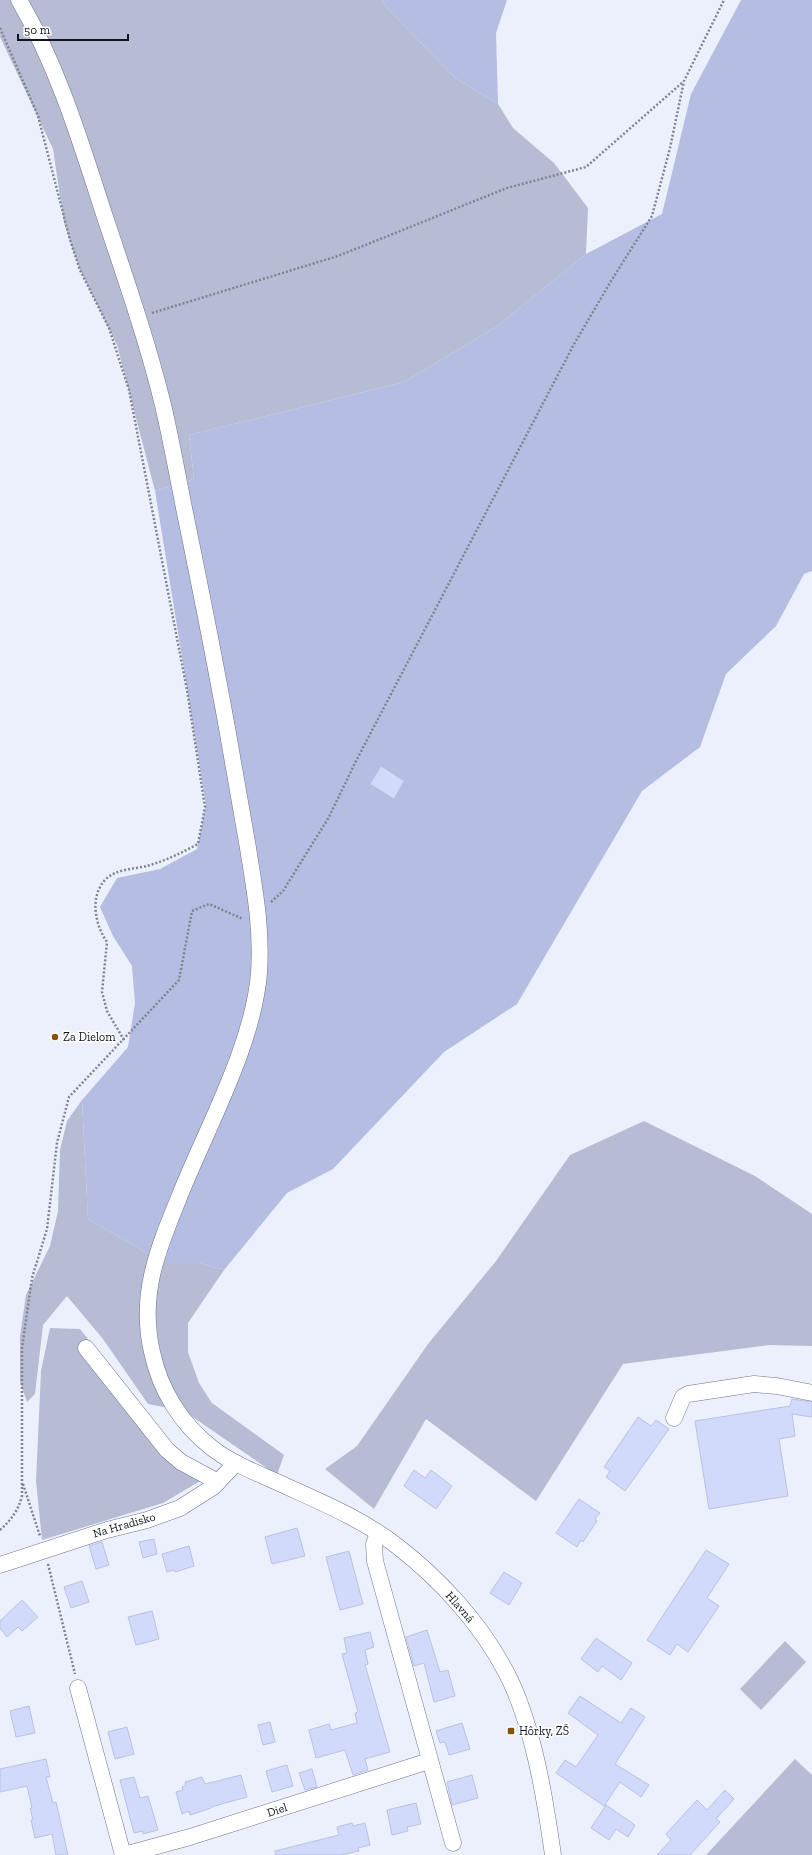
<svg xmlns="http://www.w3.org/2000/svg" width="812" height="1855" font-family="'Zilla Slab',serif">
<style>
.green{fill:#b6bcd3}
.forest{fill:#b5bde2}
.building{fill:#d2dafb;stroke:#bac2e2}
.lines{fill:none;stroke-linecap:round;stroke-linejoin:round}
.minor-casing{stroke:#6d7390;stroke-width:17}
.path{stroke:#808490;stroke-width:2.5;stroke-dasharray:2 2;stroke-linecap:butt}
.minor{stroke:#fff;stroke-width:16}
.poi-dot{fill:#8a5205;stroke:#fff;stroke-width:1.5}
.labels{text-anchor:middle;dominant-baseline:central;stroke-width:3;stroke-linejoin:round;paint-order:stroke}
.poi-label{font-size:12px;fill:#10131e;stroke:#fff;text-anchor:start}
.street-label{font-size:12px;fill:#10131e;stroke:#fff}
</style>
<rect width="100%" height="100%" fill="#ecf0fd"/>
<!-- green -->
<g class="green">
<path d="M0,0H382L387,8L455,78L498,104L513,128L554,163L588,208L586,254L496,327L404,382L189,435L194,479L155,491L117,345L80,270L64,223L53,149L0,37Z"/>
<path d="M82,1100L88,1219L164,1263H199L224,1270L188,1323V1352L199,1383L212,1403L284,1455L277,1475L184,1411L148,1404L103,1339L67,1296L43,1325L35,1394L27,1402L20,1382V1336L26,1295L50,1246L58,1211L60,1150L67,1121Z"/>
<path d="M644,1121L755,1176L812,1214V1346L769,1345L623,1364L536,1501L426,1419L374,1509L325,1469L357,1446L428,1344L496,1261L570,1155Z"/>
<path d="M50,1328L80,1329L177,1452L207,1477L163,1503L42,1540L36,1481L41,1371Z"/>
<path d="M785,1641L806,1662L761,1710L740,1689Z"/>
<path d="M795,1759L812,1775V1855H706Z"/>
</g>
<!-- forest -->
<g class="forest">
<path d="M382,0H507L496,33L498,104L455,78L387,8Z"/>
<path d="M741,0H812V571L804,574L776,626L726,674L700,747L642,791L517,1004L444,1052L333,1169L287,1193L224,1270L199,1263H164L88,1219L82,1100L128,1047L135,1003L132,966L113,936L100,907L117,878L160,869L197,849L206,805L155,491L194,479L189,435L404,382L496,327L586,254L662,214L691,94Z"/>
</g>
<!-- building -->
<g class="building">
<path d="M381,766L404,781L394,799L370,784Z"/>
<path d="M792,1399L812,1402V1417L792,1414L795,1436L779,1439L788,1496L709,1509L695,1421L790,1406Z"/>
<path d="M638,1417L651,1426L656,1420L669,1429L625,1491L606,1477L610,1471L604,1467Z"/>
<path d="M414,1470L425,1478L431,1470L452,1486L436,1509L404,1486Z"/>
<path d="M579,1499L600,1513L595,1519L597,1521L583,1542L581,1540L577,1547L556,1533Z"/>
<path d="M297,1528L305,1556L272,1564L265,1537Z"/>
<path d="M154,1539L157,1554L143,1558L139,1542Z"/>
<path d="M102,1542L109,1565L96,1569L89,1546Z"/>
<path d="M189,1546L194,1566L175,1572L174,1570L167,1572L162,1554Z"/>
<path d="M706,1550L729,1564L707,1598L719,1606L688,1652L677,1644L670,1655L647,1640Z"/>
<path d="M349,1551L363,1604L340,1610L326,1557Z"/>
<path d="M504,1572L522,1583L509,1605L490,1593Z"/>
<path d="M82,1581L89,1602L71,1608L64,1587Z"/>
<path d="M22,1600L38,1617L22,1631L18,1627L7,1637L0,1628V1621Z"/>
<path d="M152,1611L159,1639L136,1645L128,1617Z"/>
<path d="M427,1630L440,1672L448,1670L455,1696L434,1702L424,1663L414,1666L406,1637Z"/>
<path d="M370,1632L374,1647L365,1650L368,1664L365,1665L390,1752L365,1759L368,1770L353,1775L345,1750L316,1758L309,1730L329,1724L331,1730L357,1723L355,1713L358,1712L342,1654L347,1653L344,1638Z"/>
<path d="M596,1638L632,1663L621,1680L602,1666L598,1672L581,1659Z"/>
<path d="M580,1696L621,1723L631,1708L645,1717L615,1764L649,1785L641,1797L620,1782L604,1806L556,1773L565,1760L576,1767L598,1735L568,1713Z"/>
<path d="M29,1706L35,1733L16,1737L10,1711Z"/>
<path d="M270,1722L275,1742L263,1745L258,1725Z"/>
<path d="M462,1723L470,1749L449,1755L445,1742L440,1743L436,1731Z"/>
<path d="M127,1727L134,1754L115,1759L108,1732Z"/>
<path d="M46,1759L50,1777H46L53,1803L56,1802L68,1855H56L52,1834L35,1838L31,1820H33L30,1808H32L27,1786L0,1792V1769Z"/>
<path d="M287,1765L293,1786L272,1792L266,1771Z"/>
<path d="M312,1769L317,1787L305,1790L299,1773Z"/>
<path d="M241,1775L247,1797L211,1807V1808L190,1815L189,1811L182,1814L176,1792L183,1790L182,1787L186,1785L185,1782L202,1777L205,1784Z"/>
<path d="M472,1775L478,1798L452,1805L447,1782Z"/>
<path d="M134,1777L140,1798L148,1796L158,1830L143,1834V1831L134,1833L120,1780Z"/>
<path d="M725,1790L734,1799L716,1819L720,1822L690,1855H657L671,1840L666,1834L697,1800L707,1810Z"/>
<path d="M416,1803L421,1824L407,1827L408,1831L392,1835L387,1810Z"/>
<path d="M606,1805L635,1825L628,1837L616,1829L609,1840L591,1828Z"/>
<path d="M352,1823L353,1826L365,1823L370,1845L358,1848L359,1851L342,1855H276L275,1851L339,1835L337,1827Z"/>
</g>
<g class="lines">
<!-- minor casing -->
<g class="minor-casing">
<g id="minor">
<path d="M19,0C58,67 80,140 104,214C125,277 147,340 163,405C171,439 177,473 184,508C200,586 216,665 230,745C236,779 242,814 248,848C255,892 262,929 259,973C253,1047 205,1131 178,1200C157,1251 139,1296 152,1352C160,1390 181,1424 212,1448C231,1463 255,1472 277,1482C318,1501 361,1518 397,1546C440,1579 481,1624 506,1672C533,1723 545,1798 553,1855"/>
<path d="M86,1348L167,1450L181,1462L218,1482"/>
<path d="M674,1418L683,1397L688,1394L754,1384L777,1386L812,1393"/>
<path d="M378,1533L374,1544L375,1561L453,1843"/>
<path d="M0,1565L107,1530L147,1520L180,1508L213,1487L236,1463"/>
<path d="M78,1688L123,1855"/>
<path d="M124,1855L190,1837L429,1761"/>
</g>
</g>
<!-- path -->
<g class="path">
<path d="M0,28L38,116L70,240L80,270L109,328L129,390L187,690L205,807L198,844C181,853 165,861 147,866C134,869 116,869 106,879C89,896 95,925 107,942L102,992L107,1011L124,1040"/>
<path d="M152,313L338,256L507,188L586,167L683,82"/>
<path d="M271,902L283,891L329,817L356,761L573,346L611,281L652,216L670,148L684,81L724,0"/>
<path d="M23,1484L40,1536"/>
<path d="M0,1530C11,1520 18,1511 22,1496V1348L32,1278L47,1229L57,1143L69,1097L179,980L192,911L209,904L243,919"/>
<path d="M48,1564L75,1674"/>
</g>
<!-- minor -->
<use href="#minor" class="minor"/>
</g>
<!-- markers -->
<g class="poi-dot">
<circle cx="55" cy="1037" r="4"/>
<rect x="507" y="1727" width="8" height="8" rx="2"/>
</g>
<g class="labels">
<!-- poi labels -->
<g class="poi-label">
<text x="63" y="1037">Za Dielom</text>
<text x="519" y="1731">Hôrky, ZŠ</text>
</g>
<!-- street labels -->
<g class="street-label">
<text transform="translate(124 1525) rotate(-16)">Na Hradisko</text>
<text transform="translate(460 1607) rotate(49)">Hlavná</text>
<text transform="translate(277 1810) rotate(-18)">Diel</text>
</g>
</g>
<!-- scale -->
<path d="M18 34v6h110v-6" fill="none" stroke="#10131e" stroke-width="2"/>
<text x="24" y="34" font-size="12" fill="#10131e" stroke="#ffffff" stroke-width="3" paint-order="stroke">50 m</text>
</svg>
